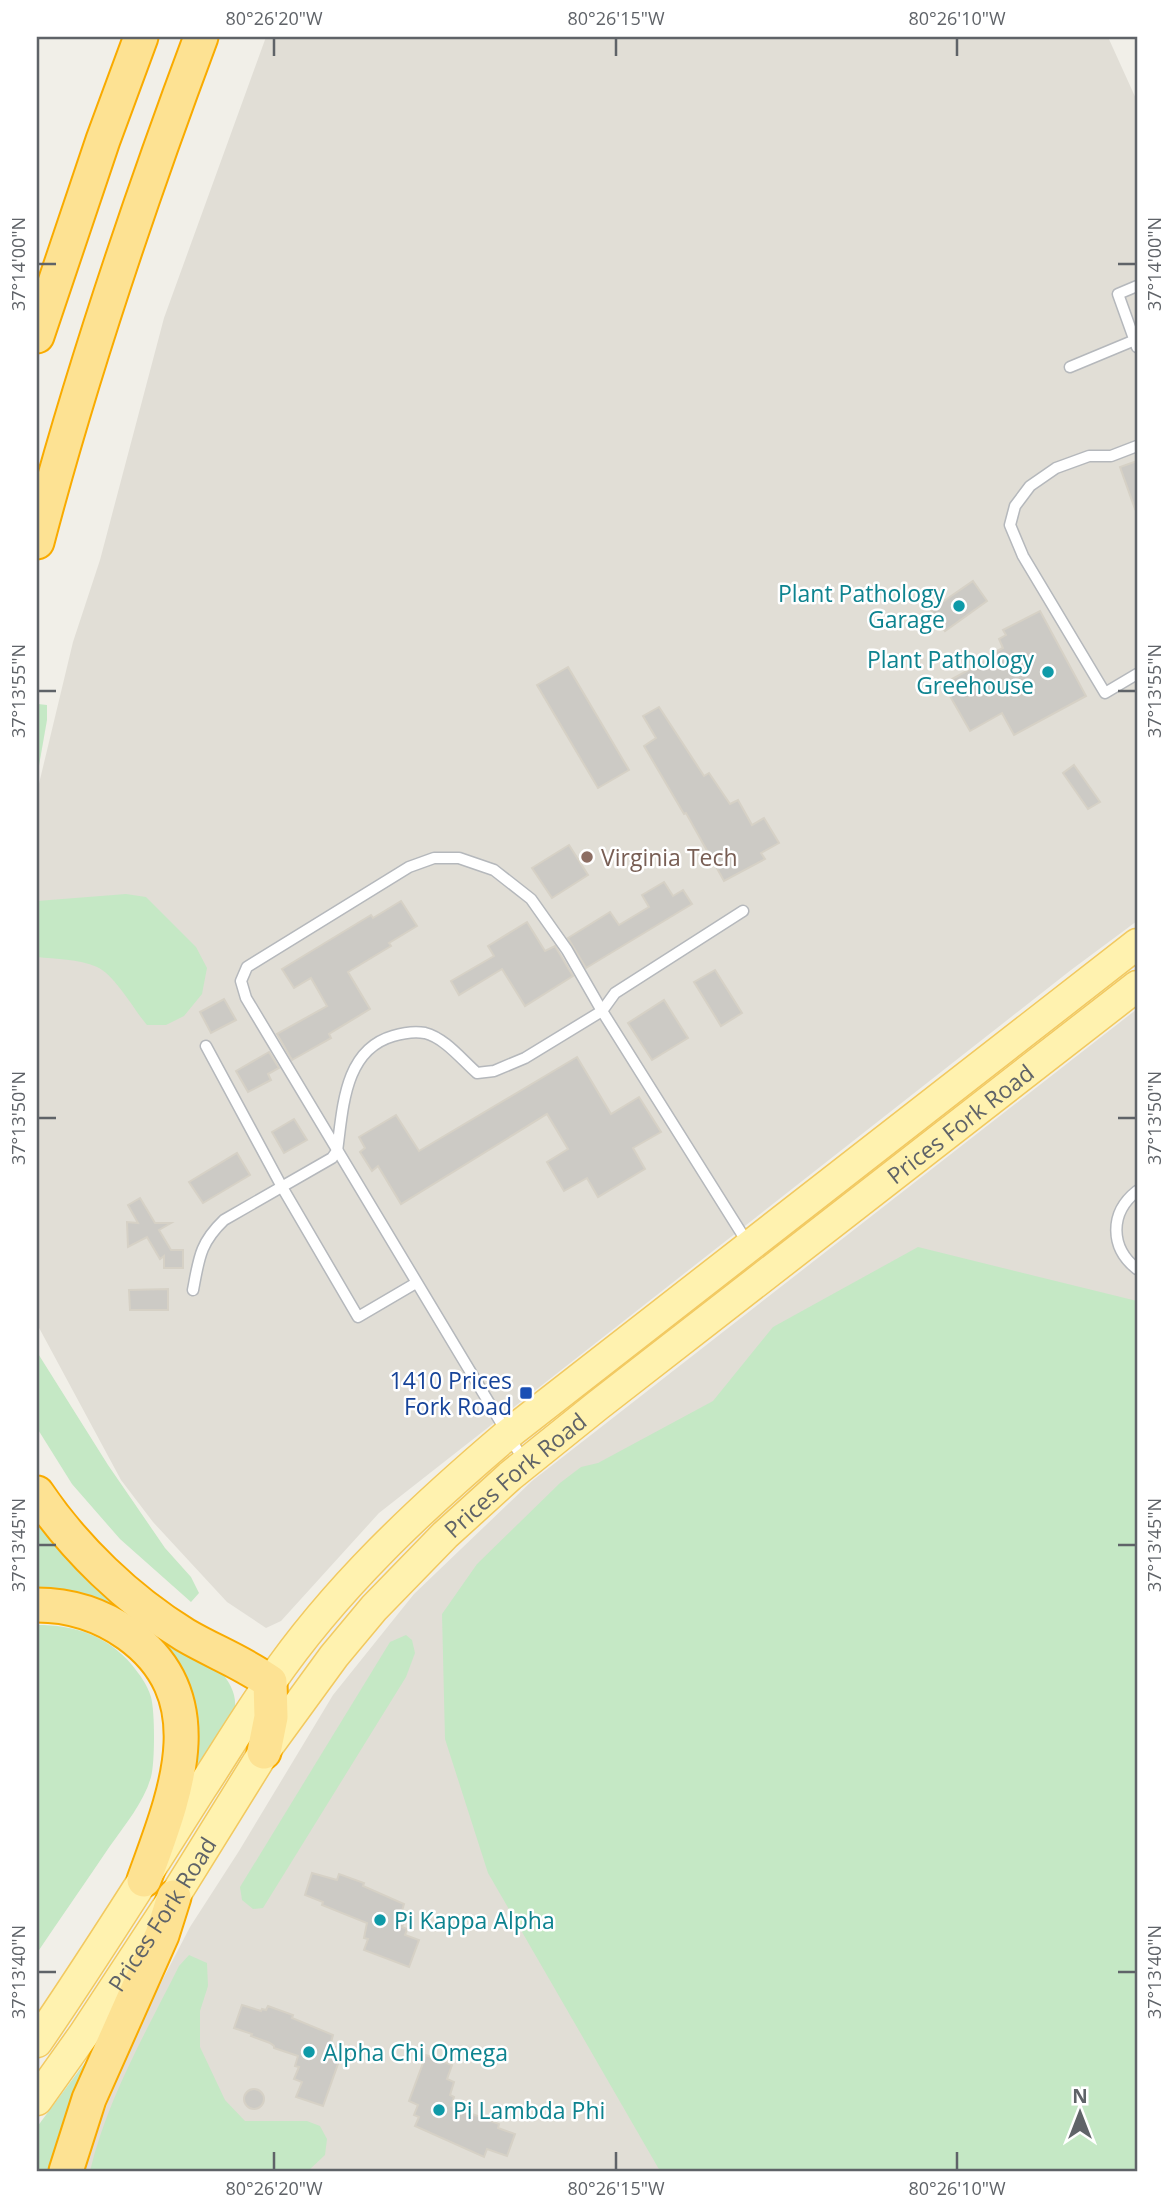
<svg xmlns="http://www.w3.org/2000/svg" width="1174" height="2208" font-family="'Open Sans',sans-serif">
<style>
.education{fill:#e1ded6}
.green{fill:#c5e8c5}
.building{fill:#cccac5;stroke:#d6d1c6;stroke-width:2}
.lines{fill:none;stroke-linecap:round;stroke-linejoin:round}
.service-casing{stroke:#b5b8bc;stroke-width:13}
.primary-casing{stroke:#f2c960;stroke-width:33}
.motorway-casing{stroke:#f9ab00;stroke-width:37}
.service{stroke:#fff;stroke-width:10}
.primary{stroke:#fff2af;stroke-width:30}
.motorway{stroke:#fde293;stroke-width:33}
.ticks{fill:none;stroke:#5f6368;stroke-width:2.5}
.culture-dot{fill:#0f9aa8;stroke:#fff;stroke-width:2.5}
.education-dot{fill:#8d6e63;stroke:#fff;stroke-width:2.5}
.transit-dot{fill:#1a4fb4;stroke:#fff;stroke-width:2.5}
.labels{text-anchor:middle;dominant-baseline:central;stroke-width:5;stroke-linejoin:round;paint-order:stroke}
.culture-label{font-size:23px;fill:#0d838f;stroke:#fff;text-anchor:start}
.education-label{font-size:23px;fill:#785e54;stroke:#fff;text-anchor:start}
.street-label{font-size:23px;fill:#5f6368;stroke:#fff}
.transit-label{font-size:23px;fill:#164399;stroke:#fff;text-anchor:end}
.neatline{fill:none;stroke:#5f6368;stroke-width:2.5}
.ticks-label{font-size:18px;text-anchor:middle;fill:#5f6368}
</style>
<rect width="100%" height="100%" fill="#f1efe8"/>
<!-- education -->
<g class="education">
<path d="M266,37H1108L1137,101V921L1071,970L379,1513L281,1621L266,1628L227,1602L153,1522L121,1480L37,1324V792L73,642L100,560L164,318Z"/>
<path d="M1137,1009V2171H81L117,2079L152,2000L190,1927L239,1851L333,1695L414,1594L532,1481Z"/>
</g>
<!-- green -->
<g class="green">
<path d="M38,704L47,705V720L37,777Z"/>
<path d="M126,894L146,897L196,947L207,968L202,994L184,1016L166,1025H147C134,1010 115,975 97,967C78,959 56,959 37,957V901Z"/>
<path d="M918,1247L1137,1301V2171H660L488,1873L445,1739L442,1614L477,1564L560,1483L581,1467L598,1463L713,1401L773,1327Z"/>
<path d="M37,1352L108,1465L165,1548L191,1577L199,1593L191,1602L120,1539L72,1484L37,1428Z"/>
<path d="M37,1509L221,1671C231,1685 238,1696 234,1713L178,1800L184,1688L37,1596Z"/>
<path d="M37,1625C74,1625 107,1635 132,1665C140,1675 147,1684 151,1697C155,1712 155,1762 151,1777C144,1802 125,1825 110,1846C86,1882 61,1917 37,1953Z"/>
<path d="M406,1635L412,1640L415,1653L406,1677L263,1908L253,1909L242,1900L240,1887L390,1642Z"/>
<path d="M189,1955L207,1963L208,1986L200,2011V2047L225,2100L245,2121H307L320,2126L327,2139L325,2155L308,2171H90C107,2099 146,2032 179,1966Z"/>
<path d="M110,2029L54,2171H37V2127Z"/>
</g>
<!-- building -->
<g class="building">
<path d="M1137,461V508L1135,509L1120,467Z"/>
<path d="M973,581L987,601L945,631L931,610Z"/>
<path d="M1040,611L1086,696L1014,735L1002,713L970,731L943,684L989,659L987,656L1003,648L999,639L1006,635L1003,630Z"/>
<path d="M568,667L629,770L598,788L537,685Z"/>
<path d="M659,707L704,776L709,773L730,804L738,800L752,825L764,818L779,843L761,853L765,859L724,881L686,813L684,814L644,746L656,738L643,716Z"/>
<path d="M1074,765L1100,802L1088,809L1063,773Z"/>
<path d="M569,845L588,875L552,898L532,868Z"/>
<path d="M664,882L673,896L683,890L692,904L586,968L568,938L610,912L619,925L649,907L642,895Z"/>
<path d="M401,901L417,926L389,943L391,946L348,972L370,1009L329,1034L331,1038L292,1060L277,1034L327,1006L311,978L294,988L282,969L371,915L373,918Z"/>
<path d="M527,922L545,951L555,946L573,976L525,1006L502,969L459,995L451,981L494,956L488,946Z"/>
<path d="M715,970L742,1013L721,1026L694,982Z"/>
<path d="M224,999L236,1020L211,1033L200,1012Z"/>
<path d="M664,1000L688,1038L652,1060L628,1023Z"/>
<path d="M269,1052L279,1068L268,1074L271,1080L248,1092L236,1071Z"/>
<path d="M577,1057L611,1114L639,1097L661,1132L633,1148L645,1169L598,1197L587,1178L564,1191L547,1162L568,1149L547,1114L401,1204L378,1166L372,1171L360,1152L365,1148L359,1137L396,1115L419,1151Z"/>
<path d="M294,1119L307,1140L284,1153L272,1132Z"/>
<path d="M237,1153L250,1175L203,1203L189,1182Z"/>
<path d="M140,1198L155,1223H171L159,1230L171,1250H183V1268H164V1256L160,1259L147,1237L128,1247L127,1222L138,1223L128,1205Z"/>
<path d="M168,1289V1310H130L129,1290Z"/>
<path d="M312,1873L337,1880L339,1874L364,1883L363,1886L404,1904L401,1914L406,1915L402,1927L407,1929L405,1935L419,1940L409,1967L364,1950L368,1939L364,1938L367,1923L322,1905L323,1902L305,1895Z"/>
<path d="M242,2005L261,2011L262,2009L266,2010L268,2006L293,2015L292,2018L333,2035L330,2046L335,2047L331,2058L339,2061L323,2106L296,2097L302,2082L294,2079L299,2067L295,2066L298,2056L274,2048V2046L270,2043L251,2036L252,2034L234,2028Z"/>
<path d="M426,2055L452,2065L447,2079L454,2082L450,2095L454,2097L451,2106L499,2124L498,2128L515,2134L507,2156L487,2149L484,2157L415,2126L419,2117L414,2115L418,2105L409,2101Z"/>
<circle cx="254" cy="2099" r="10"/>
</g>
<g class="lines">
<!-- service casing -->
<g class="service-casing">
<g id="service">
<path d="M1137,286L1118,294L1137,347"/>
<path d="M1070,367L1135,340"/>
<path d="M1137,446L1111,456H1089L1056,468L1030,486L1015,506L1010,525L1023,556L1105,693L1137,674"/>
<path d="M206,1046L282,1187L358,1317L416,1283"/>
<path d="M1137,1191C1109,1213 1110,1248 1137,1269"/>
<path d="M193,1290C199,1258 200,1243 224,1220L332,1158L337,1151C343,1108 344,1050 393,1036C403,1033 414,1031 425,1033C445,1038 462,1060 477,1073L494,1071L525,1058L602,1011L615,993L743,911"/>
<path d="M524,1461L246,998L241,981L247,967L409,867L434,858H459L494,870L531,899L567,950L602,1011L747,1242"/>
</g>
</g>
<!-- primary casing -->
<g class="primary-casing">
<g id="primary">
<path d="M37,2042C94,1959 147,1874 201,1789C224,1754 246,1717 270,1683C335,1588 420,1509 507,1435L1137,944"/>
<path id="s1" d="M37,2100L84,2034L174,1897L264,1752L334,1656L374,1608L445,1535L510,1476L597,1406L1137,986"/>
</g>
</g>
<!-- motorway casing -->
<g class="motorway-casing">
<g id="motorway">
<path d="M37,336L103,140L141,37"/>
<path d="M37,542C82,371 139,203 201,37"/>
<path d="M37,1493C74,1548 128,1600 185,1635C214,1652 242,1662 270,1682L271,1717L264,1752"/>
<path d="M37,1605C70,1605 101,1615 128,1634C217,1698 174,1797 144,1880"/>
<path d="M66,2171L89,2099L162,1935L174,1897"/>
</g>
</g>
<!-- service -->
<use href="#service" class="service"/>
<!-- primary -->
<use href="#primary" class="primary"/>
<!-- motorway -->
<use href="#motorway" class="motorway"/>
</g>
<!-- ticks -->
<path class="ticks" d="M274,38V56M616,38V56M957,38V56M38,264H56M1118,264H1136M38,691H56M1118,691H1136M38,1118H56M1118,1118H1136M38,1545H56M1118,1545H1136M38,1972H56M1118,1972H1136M274,2152V2170M616,2152V2170M957,2152V2170"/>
<!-- markers -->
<g class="culture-dot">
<circle cx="959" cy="606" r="7"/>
<circle cx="1048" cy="672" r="7"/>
<circle cx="380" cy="1920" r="7"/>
<circle cx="309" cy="2052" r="7"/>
<circle cx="439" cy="2110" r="7"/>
</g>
<circle class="education-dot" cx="587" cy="857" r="7"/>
<rect class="transit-dot" x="519" y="1386" width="14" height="14" rx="3.5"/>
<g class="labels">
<!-- culture labels -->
<g class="culture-label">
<text x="945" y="593" text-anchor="end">Plant Pathology<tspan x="945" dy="26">Garage</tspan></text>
<text x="1034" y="659" text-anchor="end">Plant Pathology<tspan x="1034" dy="26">Greehouse</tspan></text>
<text x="394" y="1920">Pi Kappa Alpha</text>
<text x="323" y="2052">Alpha Chi Omega</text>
<text x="453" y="2110">Pi Lambda Phi</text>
</g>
<!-- education labels -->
<g class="education-label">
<text x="601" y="857">Virginia Tech</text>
</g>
<!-- street labels -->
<g class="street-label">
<text stroke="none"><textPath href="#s1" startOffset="1358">Prices Fork Road</textPath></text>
<text stroke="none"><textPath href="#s1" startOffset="791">Prices Fork Road</textPath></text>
<text stroke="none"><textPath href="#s1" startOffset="224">Prices Fork Road</textPath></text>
</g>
<!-- transit labels -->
<g class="transit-label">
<text x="512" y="1380">1410 Prices<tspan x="512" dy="26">Fork Road</tspan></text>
</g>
</g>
<!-- border -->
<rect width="1174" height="2208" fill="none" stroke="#ffffff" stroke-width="77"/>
<!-- north arrow -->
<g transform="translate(1080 2113)" stroke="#ffffff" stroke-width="5" paint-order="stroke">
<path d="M0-5L12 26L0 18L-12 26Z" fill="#5f6368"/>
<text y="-10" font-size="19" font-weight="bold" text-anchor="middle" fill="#5f6368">N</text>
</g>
<rect x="38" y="38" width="1098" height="2132" class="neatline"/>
<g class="ticks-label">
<text x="274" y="25">80°26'20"W</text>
<text x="616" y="25">80°26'15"W</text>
<text x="957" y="25">80°26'10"W</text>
<text transform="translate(19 264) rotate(-90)" y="6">37°14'00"N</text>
<text transform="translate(1155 264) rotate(-90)" y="6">37°14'00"N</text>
<text transform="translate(19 691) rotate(-90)" y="6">37°13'55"N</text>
<text transform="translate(1155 691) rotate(-90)" y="6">37°13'55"N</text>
<text transform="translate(19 1118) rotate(-90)" y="6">37°13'50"N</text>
<text transform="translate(1155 1118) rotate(-90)" y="6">37°13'50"N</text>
<text transform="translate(19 1545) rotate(-90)" y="6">37°13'45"N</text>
<text transform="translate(1155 1545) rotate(-90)" y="6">37°13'45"N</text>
<text transform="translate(19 1972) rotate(-90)" y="6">37°13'40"N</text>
<text transform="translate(1155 1972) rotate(-90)" y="6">37°13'40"N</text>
<text x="274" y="2195">80°26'20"W</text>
<text x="616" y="2195">80°26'15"W</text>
<text x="957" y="2195">80°26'10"W</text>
</g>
</svg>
